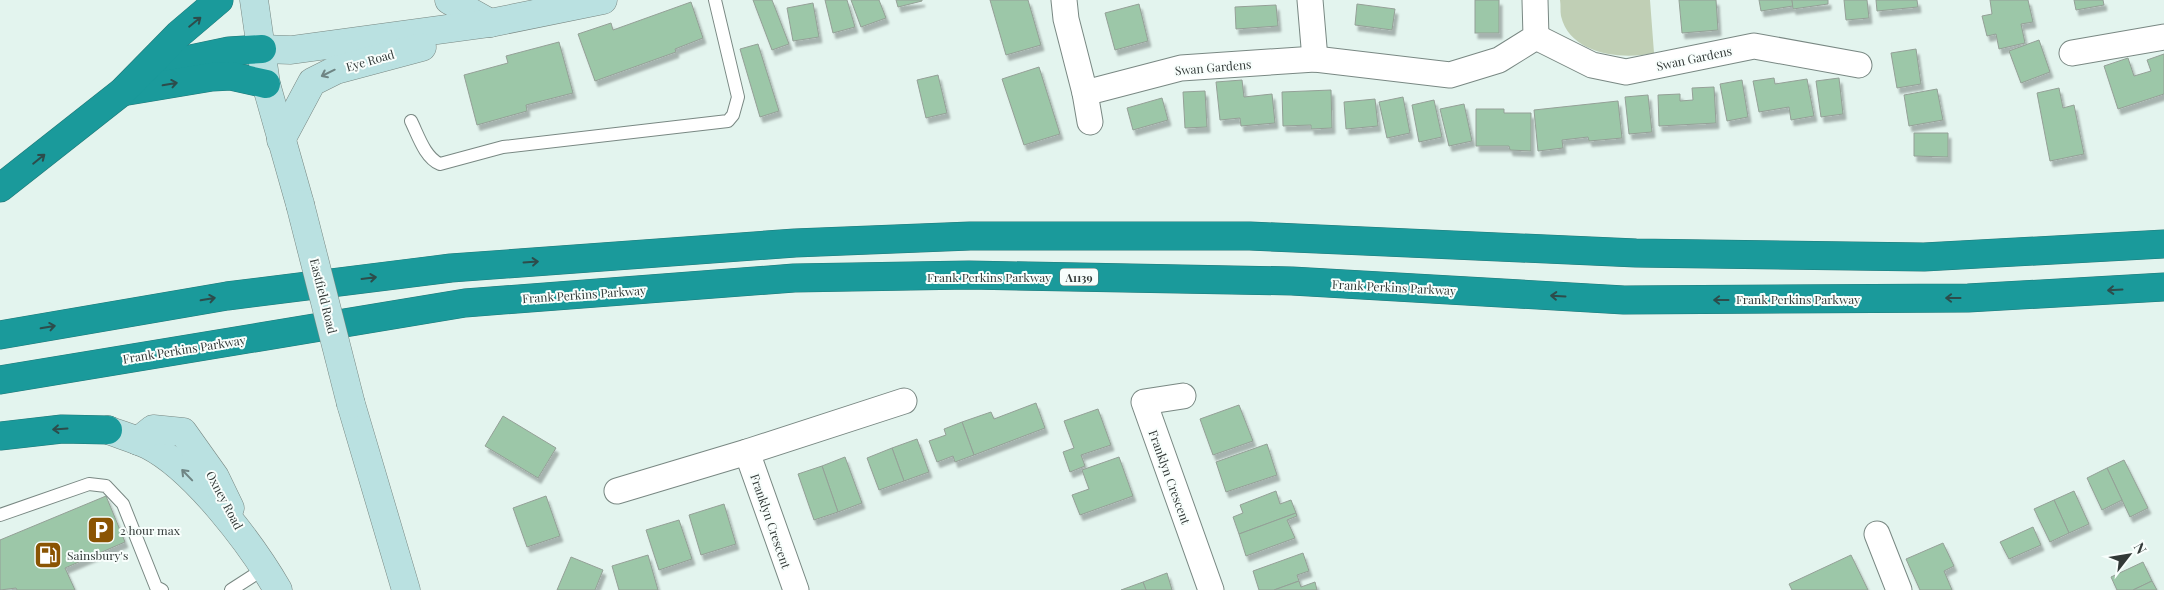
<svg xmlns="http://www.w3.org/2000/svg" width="2164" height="590" font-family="'Playfair Display',serif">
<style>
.green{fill:#c0cfb5}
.building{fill:#9cc7a8;stroke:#94a097;filter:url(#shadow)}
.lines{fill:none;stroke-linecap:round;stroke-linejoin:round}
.lane-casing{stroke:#798883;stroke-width:14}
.street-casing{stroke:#798883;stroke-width:27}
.secondary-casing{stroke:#798883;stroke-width:29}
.highway-casing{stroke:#227878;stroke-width:29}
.lane{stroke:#fff;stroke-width:12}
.street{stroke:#fff;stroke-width:25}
.secondary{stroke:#bae1e1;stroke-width:28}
.highway{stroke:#1a9a9b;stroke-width:28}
.secondary-bridge-casing{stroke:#798883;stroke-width:29;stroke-linecap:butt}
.secondary-bridge{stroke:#bae1e1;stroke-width:28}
.oneway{stroke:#2d4c4b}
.oneway2{stroke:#6f8584}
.labels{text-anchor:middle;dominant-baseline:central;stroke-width:4;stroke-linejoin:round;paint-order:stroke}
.shield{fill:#f8fefc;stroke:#6d7472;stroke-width:1}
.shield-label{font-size:11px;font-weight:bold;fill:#323937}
.street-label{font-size:12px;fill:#323937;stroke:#f8fefc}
.poi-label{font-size:12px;fill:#323937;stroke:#f8fefc;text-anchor:start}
</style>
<defs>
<filter id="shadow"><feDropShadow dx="3" dy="5.5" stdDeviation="1" flood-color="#0004"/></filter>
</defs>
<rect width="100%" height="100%" fill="#e3f4ee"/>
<!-- green -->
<path class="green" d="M1560,0H1650L1654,53C1623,60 1570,55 1561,16C1560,11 1561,5 1560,0Z"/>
<!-- building -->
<g class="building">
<path d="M753,0H772L789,44L772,50Z"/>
<path d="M825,0H847L855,27L833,33Z"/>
<path d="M851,0H879L886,18L861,27Z"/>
<path d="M896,0H922V1L898,7Z"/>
<path d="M990,0H1028L1041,45L1006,55Z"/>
<rect x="1475" y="0" width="24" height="33"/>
<path d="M1679,0H1716L1718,30L1682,33Z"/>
<path d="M1759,0H1792L1793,6L1761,11Z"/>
<path d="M1792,0H1828V4L1793,9Z"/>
<path d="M1844,0H1867L1869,18L1846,20Z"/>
<path d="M1876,0H1917L1918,7L1877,11Z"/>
<path d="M1990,0H2028L2033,22L2021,24L2025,43L1999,49L1996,34L1987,36L1982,16L1992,14Z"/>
<path d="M2074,0H2103L2104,5L2076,10Z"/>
<path d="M691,2L703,38L675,49L676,52L595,81L578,34L611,23L613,30Z"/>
<path d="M813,3L819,37L793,41L787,8Z"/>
<path d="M1139,4L1148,41L1115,50L1105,13Z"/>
<path d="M1357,4L1395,9L1392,30L1355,25Z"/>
<path d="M1276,5L1278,26L1236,29L1235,7Z"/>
<path d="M2039,40L2050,72L2021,83L2009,51Z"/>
<path d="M559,42L573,93L526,105L527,111L477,125L464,75L508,63L506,56Z"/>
<path d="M758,44L779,111L760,117L740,49Z"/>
<path d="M1916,49L1921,84L1897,88L1891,53Z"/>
<path d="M2164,54V94L2118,109L2104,66L2128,58L2134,76L2151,71L2147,60Z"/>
<path d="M1039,67L1060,134L1024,145L1002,79Z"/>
<path d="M938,75L947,113L926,118L917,80Z"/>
<path d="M1774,78L1775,84L1807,79L1814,116L1791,120L1789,107L1759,112L1753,81Z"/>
<path d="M1839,78L1843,114L1821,117L1816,81Z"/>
<path d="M1242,80L1244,97L1272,94L1275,123L1241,126L1240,118L1220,120L1216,82Z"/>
<path d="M1742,80L1748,117L1727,121L1720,84Z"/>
<path d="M1714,87L1716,123L1659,126L1658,95L1680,94V101L1693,100L1692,88Z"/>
<path d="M2059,88L2063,108L2074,105L2084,154L2050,161L2037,93Z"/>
<path d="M1937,89L1943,120L1909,126L1904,95Z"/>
<path d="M1331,90L1332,128L1311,129V125L1283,126L1282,92Z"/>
<path d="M1205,91L1207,127L1185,128L1183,92Z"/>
<path d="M1648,95L1652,132L1629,134L1625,97Z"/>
<path d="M1403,97L1410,133L1387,138L1379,102Z"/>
<path d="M1162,98L1168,120L1133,130L1127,108Z"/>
<path d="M1375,99L1378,126L1346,129L1344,102Z"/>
<path d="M1434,100L1442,137L1419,142L1412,105Z"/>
<path d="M1618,101L1622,138L1589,141L1588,137L1562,140L1563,148L1538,151L1534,110Z"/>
<path d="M1464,104L1472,141L1449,146L1440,109Z"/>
<path d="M1476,109H1504V113H1531V151L1510,150L1509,146H1476Z"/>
<path d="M1914,133H1948V157L1914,156Z"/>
<path d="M1036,403L1045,428L974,455L962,422L991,412L994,419Z"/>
<path d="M1239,405L1253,441L1213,455L1200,419Z"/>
<path d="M1098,409L1111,445L1081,455L1085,466L1070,472L1063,452L1074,448L1064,421Z"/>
<path d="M503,416L556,448L538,478L485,446Z"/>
<path d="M962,422L974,455L955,462L953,456L937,462L929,441L946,435L944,429Z"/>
<path d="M917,439L929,472L904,481L892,448Z"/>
<path d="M1267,444L1277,475L1226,492L1216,462Z"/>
<path d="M892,448L904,481L879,490L867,458Z"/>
<path d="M845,457L862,503L838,512L822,466Z"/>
<path d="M1119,457L1133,496L1080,515L1072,495L1089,489L1082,470Z"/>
<path d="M2124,460L2148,508L2130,517L2107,468Z"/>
<path d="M822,466L838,512L814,520L798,474Z"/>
<path d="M2107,468L2122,500L2102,510L2087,478Z"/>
<path d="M1276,491L1280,504L1291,500L1296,513L1239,534L1233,517L1243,513L1240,505Z"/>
<path d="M2074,491L2089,524L2069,533L2054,500Z"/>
<path d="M106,496L125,542L65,568L75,590H17L16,588L0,590V540Z"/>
<path d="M546,496L560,536L527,547L513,508Z"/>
<path d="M2054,500L2069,533L2050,542L2034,509Z"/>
<path d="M724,504L736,544L701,555L689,515Z"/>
<path d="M1296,513L1297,516L1287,520L1295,538L1246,556L1239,534Z"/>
<path d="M679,520L692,559L659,570L646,530Z"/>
<path d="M2033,527L2041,545L2009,559L2000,542Z"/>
<path d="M1943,543L1954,566L1944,571L1952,590H1920L1906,559Z"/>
<path d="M1303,553L1309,571L1297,575L1299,581L1274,590H1259L1253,571Z"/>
<path d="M648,555L658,590H619L612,566Z"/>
<path d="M1851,555L1868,590H1792L1789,584Z"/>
<path d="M571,557L603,570L595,590H557Z"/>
<path d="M2143,562L2152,581L2133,590H2117L2111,577Z"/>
<path d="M1167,573L1172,590H1146L1143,582Z"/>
<path d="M1299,581L1301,587L1315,582L1317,590H1274Z"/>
<path d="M2152,581L2157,590H2133Z"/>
<path d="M1143,582L1146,590H1121Z"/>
</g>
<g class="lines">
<!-- lane casing -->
<g class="lane-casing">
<g id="lane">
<path d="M411,121C418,135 425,158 440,164L503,147L728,121L733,115L738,97L715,0"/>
<path d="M0,515L89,484L106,486L123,504L156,587L162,590"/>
<path d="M231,590L265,568"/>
</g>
</g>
<!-- street casing -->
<g class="street-casing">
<g id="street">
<path d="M1064,0L1066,19L1085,93"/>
<path d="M1310,0L1315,59"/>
<path d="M1536,37L1592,65L1626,72L1754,46L1859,65"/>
<path d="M2072,53L2164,37"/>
<path d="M1090,122L1085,93L1181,68L1315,59L1450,75L1499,60L1536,37L1535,0"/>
<path d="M1183,396L1144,402L1211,590"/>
<path d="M747,452L796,590"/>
<path d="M617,491L747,452L904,401"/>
<path d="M1877,534L1899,590"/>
</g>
</g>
<!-- secondary casing -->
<g class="secondary-casing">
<g id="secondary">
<path d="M254,0L266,84L300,204"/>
<path d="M449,0L490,23"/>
<path d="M262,49L291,50L490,23L603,0"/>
<path d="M281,140L312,82L336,70L422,47"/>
<path d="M351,404L406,590"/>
<path d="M108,430C121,435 135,439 148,445C195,469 252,545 278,590"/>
<path d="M138,441L153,429L183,432L215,477L230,508"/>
</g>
</g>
<!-- highway casing -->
<g class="highway-casing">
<g id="highway">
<path d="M148,68L229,51L262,49"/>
<path d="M122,92L212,77L231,76L266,84"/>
<path d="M0,188L122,92L179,34L219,0"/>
<path d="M0,335L227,296L451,268L795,243L970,236H1250L1636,253L1924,257L2164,244"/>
<path d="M0,380L465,303L794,278L969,275L1292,281L1624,300L1968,298L2164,287"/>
<path d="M0,436L62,429L108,430"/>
</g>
</g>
<!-- lane -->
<use href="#lane" class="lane"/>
<!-- street -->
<use href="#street" class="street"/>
<!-- secondary -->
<use href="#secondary" class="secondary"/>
<!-- highway -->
<use href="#highway" class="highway"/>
<!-- secondary-bridge casing -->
<g class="secondary-bridge-casing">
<path id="secondary-bridge" d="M300,204L351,404"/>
</g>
<!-- secondary-bridge -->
<use href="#secondary-bridge" class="secondary-bridge"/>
</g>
<!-- one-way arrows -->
<defs><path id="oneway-shaft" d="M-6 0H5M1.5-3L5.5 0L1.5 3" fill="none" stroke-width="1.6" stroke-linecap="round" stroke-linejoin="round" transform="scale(1.25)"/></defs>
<g class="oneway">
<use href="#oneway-shaft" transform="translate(195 22) rotate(-39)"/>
<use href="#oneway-shaft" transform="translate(170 84) rotate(-10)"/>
<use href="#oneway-shaft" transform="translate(39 159) rotate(-39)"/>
<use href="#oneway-shaft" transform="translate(531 262) rotate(-4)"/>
<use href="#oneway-shaft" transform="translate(369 278) rotate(-7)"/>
<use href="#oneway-shaft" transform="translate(2115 290) rotate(177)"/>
<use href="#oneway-shaft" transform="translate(1558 296) rotate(-177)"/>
<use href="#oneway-shaft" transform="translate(1953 298) rotate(180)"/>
<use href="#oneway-shaft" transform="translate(208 299) rotate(-10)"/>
<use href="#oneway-shaft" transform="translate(1721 300) rotate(180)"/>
<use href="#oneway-shaft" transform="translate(48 327) rotate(-10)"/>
<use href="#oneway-shaft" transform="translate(60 429) rotate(176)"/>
</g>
<g class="oneway2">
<use href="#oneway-shaft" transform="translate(328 73) rotate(154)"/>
<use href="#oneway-shaft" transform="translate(187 475) rotate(-134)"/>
</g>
<!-- icons -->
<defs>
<g id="parking-square" transform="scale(1.4375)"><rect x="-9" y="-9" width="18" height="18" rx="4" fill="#8a5403" stroke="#f8fefc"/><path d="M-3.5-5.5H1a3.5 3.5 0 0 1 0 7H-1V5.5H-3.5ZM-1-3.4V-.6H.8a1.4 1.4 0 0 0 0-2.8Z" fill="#fff"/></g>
<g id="fuel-square" transform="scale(1.4375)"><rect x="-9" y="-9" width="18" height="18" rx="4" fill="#8a5403" stroke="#f8fefc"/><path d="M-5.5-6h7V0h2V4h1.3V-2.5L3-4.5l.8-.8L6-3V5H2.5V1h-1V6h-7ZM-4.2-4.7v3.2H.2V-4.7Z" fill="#fff"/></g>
</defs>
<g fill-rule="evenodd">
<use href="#parking-square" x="101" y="530"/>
<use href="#fuel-square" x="48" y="555"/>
</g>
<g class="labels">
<!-- shield labels -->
<rect class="shield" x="1060" y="268.5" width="38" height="17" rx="4"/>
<g class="shield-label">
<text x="1079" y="277">A1139</text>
</g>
<!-- street labels -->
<g class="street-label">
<text transform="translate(1694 58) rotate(-12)">Swan Gardens</text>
<text transform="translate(370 60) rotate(-16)">Eye Road</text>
<text transform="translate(1213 67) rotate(-5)">Swan Gardens</text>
<text x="989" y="277">Frank Perkins Parkway</text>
<text transform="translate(1394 287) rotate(3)">Frank Perkins Parkway</text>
<text transform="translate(584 294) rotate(-4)">Frank Perkins Parkway</text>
<text transform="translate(324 296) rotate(76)">Eastfield Road</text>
<text x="1798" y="299">Frank Perkins Parkway</text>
<text transform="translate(184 349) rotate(-9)">Frank Perkins Parkway</text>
<text transform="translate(1170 477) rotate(70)">Franklyn Crescent</text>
<text transform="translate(225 500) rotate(62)">Oxney Road</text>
<text transform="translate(771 521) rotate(71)">Franklyn Crescent</text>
</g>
<!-- poi labels -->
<g class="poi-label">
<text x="120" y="530">2 hour max</text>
<text x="67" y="555">Sainsbury's</text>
</g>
</g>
<!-- north arrow -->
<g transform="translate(2129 555) rotate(59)" stroke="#f8fefc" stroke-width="4" paint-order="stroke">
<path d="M0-4L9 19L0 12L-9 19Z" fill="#323937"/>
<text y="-8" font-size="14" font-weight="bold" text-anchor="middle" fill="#323937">N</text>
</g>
</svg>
